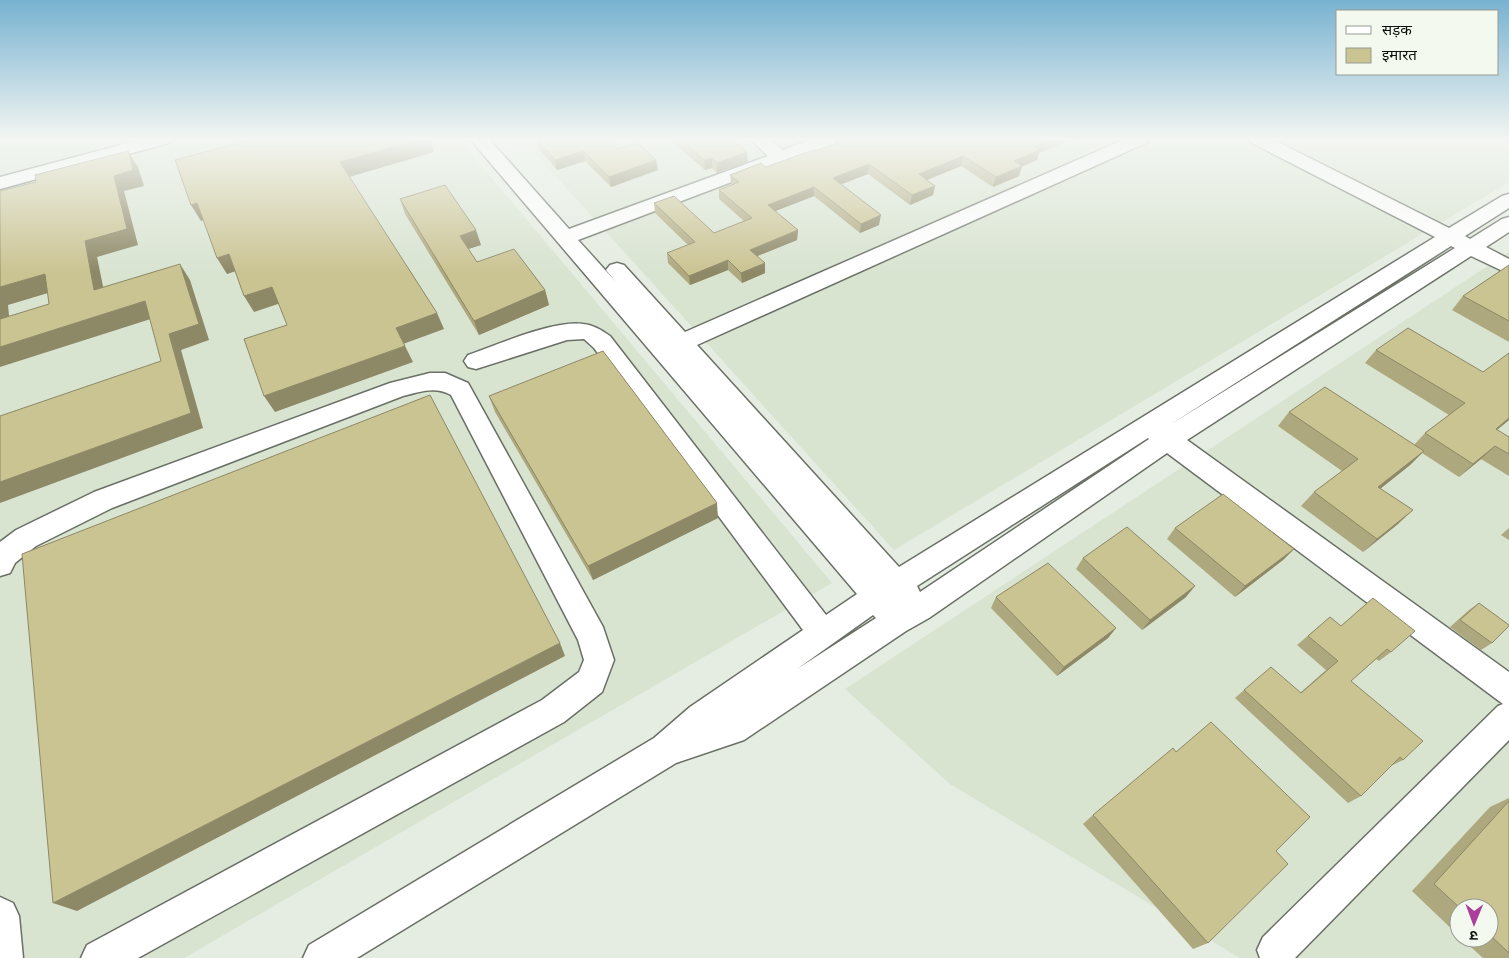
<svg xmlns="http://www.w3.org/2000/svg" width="1509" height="958" font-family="'Golos Text','Noto Sans Devanagari',sans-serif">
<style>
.built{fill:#d8e3d0;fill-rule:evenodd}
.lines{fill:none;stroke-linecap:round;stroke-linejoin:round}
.minor-casing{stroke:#6a7066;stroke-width:3}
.minor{fill:#fff;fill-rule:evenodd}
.wall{fill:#aea87e}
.shaded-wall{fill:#8d8866}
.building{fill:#cac392;stroke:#8d8866}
</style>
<rect width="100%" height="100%" fill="#e5ece1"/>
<!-- built -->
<g class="built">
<path d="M0,139H459L832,583L184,958H0Z"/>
<path d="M522,139H1509V182L894,550Z"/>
<path d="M1509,252V958H1240L950,784L845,689ZM1459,908H1489V938H1459Z"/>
</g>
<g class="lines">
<!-- minor casing -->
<g class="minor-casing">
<g id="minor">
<path d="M143,139H172L169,143L0,189V177Z"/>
<path d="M470,139H489L569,229L768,156L750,139H770L783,150L813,139H838L835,143L578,240L616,282L606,270L610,265L617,263L624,265L685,332L1125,139H1149L1146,143L697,345L899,567L1435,237L1252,143L1249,139H1272L1449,228L1502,196L1509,194V208L1465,236L1470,239L1502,219L1509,217V232L1486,247L1509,259V274L1471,256L1187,440L1509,672V740L1295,958H1260L1257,950L1263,937L1498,706L1503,704L1167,453L929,618L906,631L744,740L676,763L357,958H303L309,945L654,738L690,707L803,630L594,348L584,339L567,340L476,369L468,367L464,361L468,355C497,345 553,320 583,324C594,325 601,330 610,336L826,615L857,594ZM1451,246L1455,248L1168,426ZM1148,438L1149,439L920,592L917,586ZM873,615L876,618L797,669Z"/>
<path d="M430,373H445L468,383L603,627L614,660L602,692L564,722L138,958H81L87,945L542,700L579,672L584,660L578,640L451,395C435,386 420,392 403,396L112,508L36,546L15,563L10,573L0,576V542L16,530L94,492L390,383Z"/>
<path d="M0,897L13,903L19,916L23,958H0Z"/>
</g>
</g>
<!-- minor -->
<use href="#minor" class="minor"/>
</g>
<!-- wall -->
<g class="wall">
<path d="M537,139L618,149L656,160L658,170L611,187L585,161L557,170L539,149Z"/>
<path d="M669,139H732L748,162L717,173L712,168L705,170Z"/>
<path d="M851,139H1081L1073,143L1069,140L1039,153L1037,160L1022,166L1019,176L993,187L961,166L927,180L935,186L933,195L910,205L868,174L841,184L879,225L860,233L814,196L775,211L798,230L797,240L757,256L765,273L742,283L728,270L690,285L668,263L667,253L688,245L655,213L654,203L714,233L744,221L719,199V190L731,185L730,175L766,167L841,143Z"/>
<path d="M400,199L481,245L468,249L477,262L545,290L549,305L479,335L405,214Z"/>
<path d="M1509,265V342L1452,310L1463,296Z"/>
<path d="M1376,350L1483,372L1509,353V420L1497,430L1509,437V476L1481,459L1459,477L1422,453L1410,465L1381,488L1398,524L1363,552L1301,506L1314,492L1342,471L1278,426L1289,412L1414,445L1425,433L1449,415L1365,363Z"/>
<path d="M489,396L718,518L593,580L495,412Z"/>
<path d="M1175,528L1294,549L1283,560L1235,597L1167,539Z"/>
<path d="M1509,528V540L1501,535Z"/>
<path d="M1083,558L1186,597L1142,630L1076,569Z"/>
<path d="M996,597L1116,628L1108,638L1057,676L991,608Z"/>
<path d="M1373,598L1391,652L1379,661L1376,659L1351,681L1403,760L1389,767L1361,796L1348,803L1235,698L1244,690L1300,693L1326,670L1297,645L1330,617L1341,626Z"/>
<path d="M1479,603L1492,643L1481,650L1450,627L1469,610Z"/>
<path d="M1176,752L1276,851L1208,943L1193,949L1083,824L1093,815Z"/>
<path d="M1509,798V958H1483L1461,938H1489V908H1459V936L1412,891L1490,807Z"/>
</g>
<!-- shaded-wall -->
<g class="shaded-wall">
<path d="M421,139H430L434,152L346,178L340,162Z"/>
<path d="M1053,139H1070L1069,140L1039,153L1037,160L1011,171L1014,161L1034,147Z"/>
<path d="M1074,139H1081L1073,143Z"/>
<path d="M128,151L138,167L144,186L124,191L138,245L97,257L107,306L94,290L85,241L114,176Z"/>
<path d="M583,151L585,161L557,170L555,160Z"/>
<path d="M747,152L748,162L717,173V163Z"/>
<path d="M963,156L961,166L917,184L919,174Z"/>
<path d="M712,158V168L705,170L704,160Z"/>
<path d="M656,160L658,170L611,187L609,177Z"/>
<path d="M869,164L868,174L832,188L833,178Z"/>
<path d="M1022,166L1019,176L993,187L996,177Z"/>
<path d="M935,186L933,195L910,205L912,195Z"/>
<path d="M814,187V196L768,214V205Z"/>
<path d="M197,203L207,219L201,221L191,205Z"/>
<path d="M881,215L879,225L860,233L861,224Z"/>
<path d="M476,230L481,245L465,250L460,236Z"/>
<path d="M798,230L797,240L750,259V250Z"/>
<path d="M229,254L239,270L227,274L217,258Z"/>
<path d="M728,260V270L690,285L689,276Z"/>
<path d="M765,263V273L742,283L741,273Z"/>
<path d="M180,264L190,280L209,340L181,350L203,428L0,503V482L191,413L169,334Z"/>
<path d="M45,274L58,290L8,305L11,336L0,324V287Z"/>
<path d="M272,287L281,303L254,312L244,296Z"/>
<path d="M545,290L549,305L479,335L474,321Z"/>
<path d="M145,301L157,317L0,367V347Z"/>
<path d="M437,313L444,329L403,344L396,328Z"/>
<path d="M405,346L413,362L275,412L264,396Z"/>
<path d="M1509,418V420L1482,442L1496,429Z"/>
<path d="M1495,446L1481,459L1459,477L1473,464Z"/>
<path d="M1424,451L1410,465L1365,501L1378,487Z"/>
<path d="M717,503L718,518L593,580L588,566Z"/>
<path d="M1413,510L1398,524L1363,552L1377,539Z"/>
<path d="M1294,549L1283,560L1235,597L1245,586Z"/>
<path d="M1195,586L1186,597L1142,630L1150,620Z"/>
<path d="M1116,628L1108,638L1057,676L1064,667Z"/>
<path d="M560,643L565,656L77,911L53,903Z"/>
</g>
<!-- building -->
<g class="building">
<path d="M253,139H421L340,162L437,313L396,328L405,346L264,396L244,339L287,325L272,287L244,296L229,254L217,258L197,203L191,205L175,160Z"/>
<path d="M537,139H609L618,149L637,142L656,160L609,177L583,151L555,160Z"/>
<path d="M680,139H732L747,152L717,163L712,158L704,160Z"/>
<path d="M851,139H1053L1034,147L1040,150L1014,161L1022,166L996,177L963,156L919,174L935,186L912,195L869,164L833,178L881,215L861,224L814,187L768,205L798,230L750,250L765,263L741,273L728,260L689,276L667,253L695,242L654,203L674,196L714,233L752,218L719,190L739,182L730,175L761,163L766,167L813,150L815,151Z"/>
<path d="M128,151L133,170L114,176L127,229L85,241L94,290L180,264L199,324L169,334L191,413L0,482V416L161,361L145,301L0,347V319L49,304L45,274L0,287V191L36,182L35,175Z"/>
<path d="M445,185L476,230L460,236L477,262L514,249L545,290L474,321L400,199Z"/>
<path d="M1509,265V321L1463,296Z"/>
<path d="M1408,328L1483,372L1509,353V418L1496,429L1509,437V454L1495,446L1473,464L1425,433L1465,403L1376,350Z"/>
<path d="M603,351L717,503L588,566L489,396Z"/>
<path d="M1325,387L1424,451L1378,487L1413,510L1377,539L1314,492L1358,459L1289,412Z"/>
<path d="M430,395L560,643L53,903L22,554Z"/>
<path d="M1223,494L1294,549L1245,586L1175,528Z"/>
<path d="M1127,527L1195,586L1150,620L1083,558Z"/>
<path d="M1048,563L1116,628L1064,667L996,597Z"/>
<path d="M1373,598L1415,631L1391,652L1387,649L1351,681L1423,741L1403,760L1400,757L1361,796L1244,690L1271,667L1301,693L1338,661L1308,636L1330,617L1341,626Z"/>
<path d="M1479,603L1509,625V626L1492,643L1460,620Z"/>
<path d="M1211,722L1310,817L1276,851L1288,864L1208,943L1093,815L1173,748L1176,752Z"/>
<path d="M1509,801V953L1489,934V908H1460L1434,884Z"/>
</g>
<!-- sky -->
<linearGradient id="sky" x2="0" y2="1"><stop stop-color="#78b2d1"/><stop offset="0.51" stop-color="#f3f6f2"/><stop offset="1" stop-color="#f3f6f2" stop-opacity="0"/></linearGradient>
<rect width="1509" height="273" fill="url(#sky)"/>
<!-- legend -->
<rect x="1336" y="10" width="162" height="65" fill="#f3f9ee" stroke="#979b93"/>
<rect x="1346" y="26" width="25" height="8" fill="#ffffff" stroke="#979b93"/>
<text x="1382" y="35" font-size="15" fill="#0c0f0b">सड़क</text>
<rect x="1346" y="48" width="25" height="15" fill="#cac392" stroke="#979b93"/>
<text x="1382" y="60" font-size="15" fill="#0c0f0b">इमारत</text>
<!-- north arrow -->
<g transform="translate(1474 923) rotate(181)"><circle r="24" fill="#f3f9ee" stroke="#979b93"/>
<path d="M0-4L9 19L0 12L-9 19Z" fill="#ac3e9c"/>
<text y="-8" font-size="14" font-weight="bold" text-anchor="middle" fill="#0c0f0b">उ</text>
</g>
</svg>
